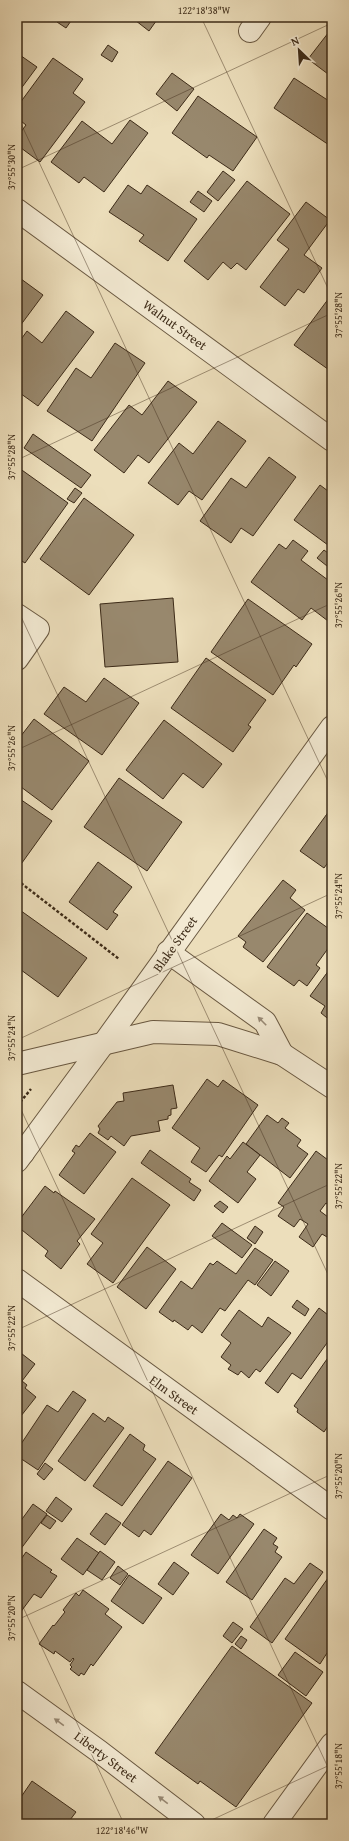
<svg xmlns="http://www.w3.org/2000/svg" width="349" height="1841" font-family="'Gentium Book Plus',serif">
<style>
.building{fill:#98886d;stroke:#3d2b18}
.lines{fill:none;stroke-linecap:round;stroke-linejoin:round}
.minor-casing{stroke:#695841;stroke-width:24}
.tertiary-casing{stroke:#695841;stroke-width:24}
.path{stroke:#3d2b18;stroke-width:2.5;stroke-dasharray:3 2;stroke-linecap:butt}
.minor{stroke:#f3ead3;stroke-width:22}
.tertiary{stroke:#f3ead3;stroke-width:22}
.oneway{fill:#988a76}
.ticks{fill:none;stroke:#3d2b18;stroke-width:1;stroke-opacity:0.45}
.labels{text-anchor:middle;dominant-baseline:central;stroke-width:4;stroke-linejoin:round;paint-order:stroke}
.street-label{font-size:13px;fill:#3d2b18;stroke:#f3ead3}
.neatline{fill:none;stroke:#3d2b18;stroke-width:1.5}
.ticks-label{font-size:10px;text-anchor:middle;fill:#3d2b18}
</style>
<rect width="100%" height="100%" fill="#ecdebb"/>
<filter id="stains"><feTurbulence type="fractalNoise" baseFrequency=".005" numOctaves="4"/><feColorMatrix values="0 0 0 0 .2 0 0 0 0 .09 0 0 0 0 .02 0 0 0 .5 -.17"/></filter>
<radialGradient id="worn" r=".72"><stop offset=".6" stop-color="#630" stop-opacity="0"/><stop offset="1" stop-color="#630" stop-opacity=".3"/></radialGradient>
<!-- building -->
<g class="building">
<path d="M61,17H72L73,18L66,28L57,22Z"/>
<path d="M131,17H159L149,31Z"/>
<path d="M332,28V77L308,59Z"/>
<path d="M108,45L118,52L112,62L101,55Z"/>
<path d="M17,53L37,67L17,94Z"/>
<path d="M53,58L83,79L73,93L85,102L40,162L17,145V137L26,125L17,118V107Z"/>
<path d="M172,73L194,89L177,111L156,94Z"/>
<path d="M294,78L332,103V147L274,108Z"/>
<path d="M198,96L257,137L233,171L209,155L207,158L172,133Z"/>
<path d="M130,120L148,133L104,192L84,177L79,183L51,162L82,121L112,144Z"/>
<path d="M223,171L235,180L218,201L207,192Z"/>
<path d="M247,181L290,214L246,270L237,263L231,269L223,262L208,280L184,261Z"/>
<path d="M128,185L141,194L147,185L197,219L168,261L139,241L144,235L109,212Z"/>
<path d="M198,191L212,201L204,212L190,202Z"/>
<path d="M306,202L330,220L304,255L322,268L304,293L298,289L285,306L260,287L289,249L277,240Z"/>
<path d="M17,276L43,295L17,330Z"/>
<path d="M332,294V372L294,345Z"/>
<path d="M66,311L94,332L38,406L17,391V345L27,331L42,343Z"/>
<path d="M115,343L145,363L92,441L47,411L76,368L91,378Z"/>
<path d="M168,381L197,402L149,463L138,455L124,473L94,450L129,405L142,415Z"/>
<path d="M218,421L246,441L202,500L189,491L178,505L148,483L179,443L193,454Z"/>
<path d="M33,434L91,475L81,488L24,448Z"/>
<path d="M269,457L296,477L253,536L241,528L231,543L200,521L231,478L246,488Z"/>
<path d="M19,468L68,503L25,563L17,558V470Z"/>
<path d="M320,485L332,494V548L294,520Z"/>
<path d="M75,488L82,493L74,503L67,499Z"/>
<path d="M84,498L134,535L89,595L40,559Z"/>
<path d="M293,540L308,551L301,560L332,583V624L311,608L302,620L251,582L279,544L286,549Z"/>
<path d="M324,550L332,556V570L317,558Z"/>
<path d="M173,598L178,662L105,667L100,604Z"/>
<path d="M248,599L312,644L296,667L294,665L273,695L211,652Z"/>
<path d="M206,658L266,700L248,725L251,727L233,752L171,708Z"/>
<path d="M104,678L139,703L102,755L44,714L64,687L86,702Z"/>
<path d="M34,719L89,761L52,810L17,784V741Z"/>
<path d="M164,720L222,764L203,788L183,773L163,799L126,770Z"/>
<path d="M119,778L182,822L147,871L84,827Z"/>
<path d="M17,797L52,821L19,867L17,865Z"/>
<path d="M332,807V857L324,868L300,851Z"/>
<path d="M98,862L132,887L113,912L118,915L107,930L69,902Z"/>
<path d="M283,880L296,890L290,898L305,910L263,962L243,947L246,942L238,936Z"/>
<path d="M17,908L87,958L58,997L17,967Z"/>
<path d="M307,913L332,931V943L316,965L320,968L307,986L299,980L294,986L267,967Z"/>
<path d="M332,966V1022L321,1013L325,1006L310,996Z"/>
<path d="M207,1079L218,1087L223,1080L258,1105L222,1157L219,1155L206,1172L191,1162L200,1148L172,1128Z"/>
<path d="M173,1085L177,1108L171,1109V1115L168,1116V1119L158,1121L160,1131L131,1136L124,1146L111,1136L108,1140L98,1133L100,1129L98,1126L117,1102L124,1101L123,1093Z"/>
<path d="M267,1115L278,1123L282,1118L289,1123L285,1128L301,1140L297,1146L308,1154L290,1178L246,1144Z"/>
<path d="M90,1133L116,1152L84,1194L59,1175L75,1153L72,1151L76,1145L79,1147Z"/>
<path d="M243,1142L260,1155L247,1172L256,1179L238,1203L209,1181L227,1156L230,1159Z"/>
<path d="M150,1150L191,1179L189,1182L201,1190L194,1201L141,1163Z"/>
<path d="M316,1151L332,1163L331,1168L332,1169V1207L326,1203L320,1211L332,1220V1230L327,1237L322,1234L313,1247L299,1237L308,1224L300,1219L294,1227L278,1216L284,1207L278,1203Z"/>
<path d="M132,1178L170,1205L113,1283L87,1264L103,1243L91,1234Z"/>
<path d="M45,1186L54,1193L55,1191L95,1219L77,1241L80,1244L61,1269L45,1256L48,1251L17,1226V1223Z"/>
<path d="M220,1201L228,1207L223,1213L214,1206Z"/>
<path d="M222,1223L252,1245L242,1258L212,1236Z"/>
<path d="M255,1226L263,1232L255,1244L247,1238Z"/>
<path d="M147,1247L176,1269L146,1309L117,1287Z"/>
<path d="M255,1248L273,1260L255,1285L248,1280L225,1311L220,1308L202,1333L192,1325L188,1330L174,1320L173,1322L159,1312L181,1281L192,1289L210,1263L213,1265L217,1261L236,1274Z"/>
<path d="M275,1261L289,1271L271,1296L257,1285Z"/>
<path d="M297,1300L309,1309L305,1316L292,1307Z"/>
<path d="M319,1308L332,1318V1336L301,1379L292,1373L278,1393L265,1383Z"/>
<path d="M239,1310L262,1327L268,1317L291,1333L260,1372L256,1369L249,1378L241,1371L238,1375L228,1369L231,1365L221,1357L231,1343L221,1335Z"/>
<path d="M17,1350L35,1364L22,1381L27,1385L25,1388L36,1397L17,1421Z"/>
<path d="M332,1352V1425L330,1423L324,1432L297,1412L298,1409L294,1406Z"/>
<path d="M73,1391L86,1400L38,1470L17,1456V1450L47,1405L58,1412Z"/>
<path d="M93,1413L105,1422L108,1417L124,1428L85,1481L58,1461Z"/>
<path d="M130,1434L145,1445L143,1450L156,1459L122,1506L93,1486Z"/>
<path d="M168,1461L192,1478L151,1535L144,1530L139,1537L122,1525Z"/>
<path d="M45,1463L53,1469L44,1480L37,1474Z"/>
<path d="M56,1497L72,1509L62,1522L46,1511Z"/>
<path d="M33,1504L47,1514L17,1554V1526Z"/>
<path d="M106,1513L121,1523L105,1545L90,1534Z"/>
<path d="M221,1514L229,1520L233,1515L237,1518L240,1514L254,1524L218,1574L191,1555Z"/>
<path d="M47,1515L56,1521L50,1529L41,1523Z"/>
<path d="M264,1529L277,1538L273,1544L278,1547L275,1552L282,1557L252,1600L226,1582Z"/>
<path d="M77,1538L99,1553L83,1575L61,1559Z"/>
<path d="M100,1551L115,1562L102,1580L87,1570Z"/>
<path d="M26,1552L52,1570L50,1572L57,1576L41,1598L34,1594L17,1617V1565Z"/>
<path d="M174,1562L189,1573L173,1595L158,1584Z"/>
<path d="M310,1563L323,1572L272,1643L250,1627L285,1578L294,1584Z"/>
<path d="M118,1566L128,1574L120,1585L110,1578Z"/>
<path d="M129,1575L162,1598L143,1624L111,1601Z"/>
<path d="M328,1578L332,1581V1657L327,1653L320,1664L285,1639Z"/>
<path d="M83,1590L109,1609L105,1614L122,1627L93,1666L91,1664L84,1675L81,1673L79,1676L70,1669L72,1667L70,1665L74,1659L73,1658L70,1662L55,1651L54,1654L39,1644L53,1625L54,1626L65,1612L63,1610L76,1593L79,1596Z"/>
<path d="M233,1622L243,1629L232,1643L223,1636Z"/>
<path d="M241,1636L247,1640L241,1649L235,1644Z"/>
<path d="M232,1646L312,1703L236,1807L200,1781L198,1784L155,1753Z"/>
<path d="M295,1652L323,1672L306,1696L278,1675Z"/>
<path d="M32,1781L76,1812L67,1824H17V1795L21,1797Z"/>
</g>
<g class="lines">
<!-- minor casing -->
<g class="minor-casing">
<g id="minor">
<path d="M250,31L260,17"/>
<path d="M17,210L332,440"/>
<path d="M17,615L38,629L17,659"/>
<path d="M17,1161L104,1043L332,727"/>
<path d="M17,1280L332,1509"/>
<path d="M17,1692L100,1752L194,1824"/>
</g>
</g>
<!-- tertiary casing -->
<g class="tertiary-casing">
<g id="tertiary">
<path d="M168,952L265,1022L282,1054"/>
<path d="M17,1064L153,1032L218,1034L282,1054L332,1087"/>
<path d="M17,1148L23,1153"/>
<path d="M274,1824L332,1744"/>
</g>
</g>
<!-- path -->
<g class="path">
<path d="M17,880L119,959"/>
<path d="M17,1106L31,1089"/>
</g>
<!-- minor -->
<use href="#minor" class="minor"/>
<!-- tertiary -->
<use href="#tertiary" class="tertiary"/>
</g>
<!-- one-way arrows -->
<defs><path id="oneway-solid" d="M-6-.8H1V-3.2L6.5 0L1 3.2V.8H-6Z"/></defs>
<g class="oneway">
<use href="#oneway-solid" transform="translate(262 1021) rotate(-135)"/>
<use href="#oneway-solid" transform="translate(59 1722) rotate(-144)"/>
<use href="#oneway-solid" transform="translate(163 1800) rotate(-143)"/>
</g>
<!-- ticks -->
<path class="ticks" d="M201,17L332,297M17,115L332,790M17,170L332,23M17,460L332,313M17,608L332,1283M17,750L332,603M17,1040L332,893M17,1101L332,1776M17,1330L332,1183M17,1594L124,1824M17,1620L332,1474M203,1824L332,1764"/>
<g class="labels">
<!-- street labels -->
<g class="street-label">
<text transform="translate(175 325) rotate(36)">Walnut Street</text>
<text transform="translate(175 944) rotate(-54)">Blake Street</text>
<text transform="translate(174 1395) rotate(36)">Elm Street</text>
<text transform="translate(106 1757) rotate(37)">Liberty Street</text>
</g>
</g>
<!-- margin -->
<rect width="349" height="1841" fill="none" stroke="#ecdebb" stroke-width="44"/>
<!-- north arrow -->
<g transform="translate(299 50) rotate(335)" stroke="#f3ead3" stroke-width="3" paint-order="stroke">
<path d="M0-3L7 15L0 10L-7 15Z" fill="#3d2b18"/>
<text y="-6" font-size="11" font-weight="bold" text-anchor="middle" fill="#3d2b18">N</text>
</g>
<rect x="22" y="22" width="305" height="1797" class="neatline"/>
<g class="ticks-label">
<text x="204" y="14">122°18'38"W</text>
<text transform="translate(11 167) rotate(-90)" y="4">37°55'30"N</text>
<text transform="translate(338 315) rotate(-90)" y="4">37°55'28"N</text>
<text transform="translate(11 457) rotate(-90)" y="4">37°55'28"N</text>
<text transform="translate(338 605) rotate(-90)" y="4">37°55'26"N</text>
<text transform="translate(11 748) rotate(-90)" y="4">37°55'26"N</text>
<text transform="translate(338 896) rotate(-90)" y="4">37°55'24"N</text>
<text transform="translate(11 1038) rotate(-90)" y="4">37°55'24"N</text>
<text transform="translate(338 1186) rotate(-90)" y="4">37°55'22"N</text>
<text transform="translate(11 1328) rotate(-90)" y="4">37°55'22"N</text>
<text transform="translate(338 1476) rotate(-90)" y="4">37°55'20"N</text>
<text transform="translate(11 1618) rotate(-90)" y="4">37°55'20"N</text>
<text transform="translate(338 1766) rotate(-90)" y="4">37°55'18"N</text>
<text x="122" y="1834">122°18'46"W</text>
</g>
<rect width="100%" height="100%" filter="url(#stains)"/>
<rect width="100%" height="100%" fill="url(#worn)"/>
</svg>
